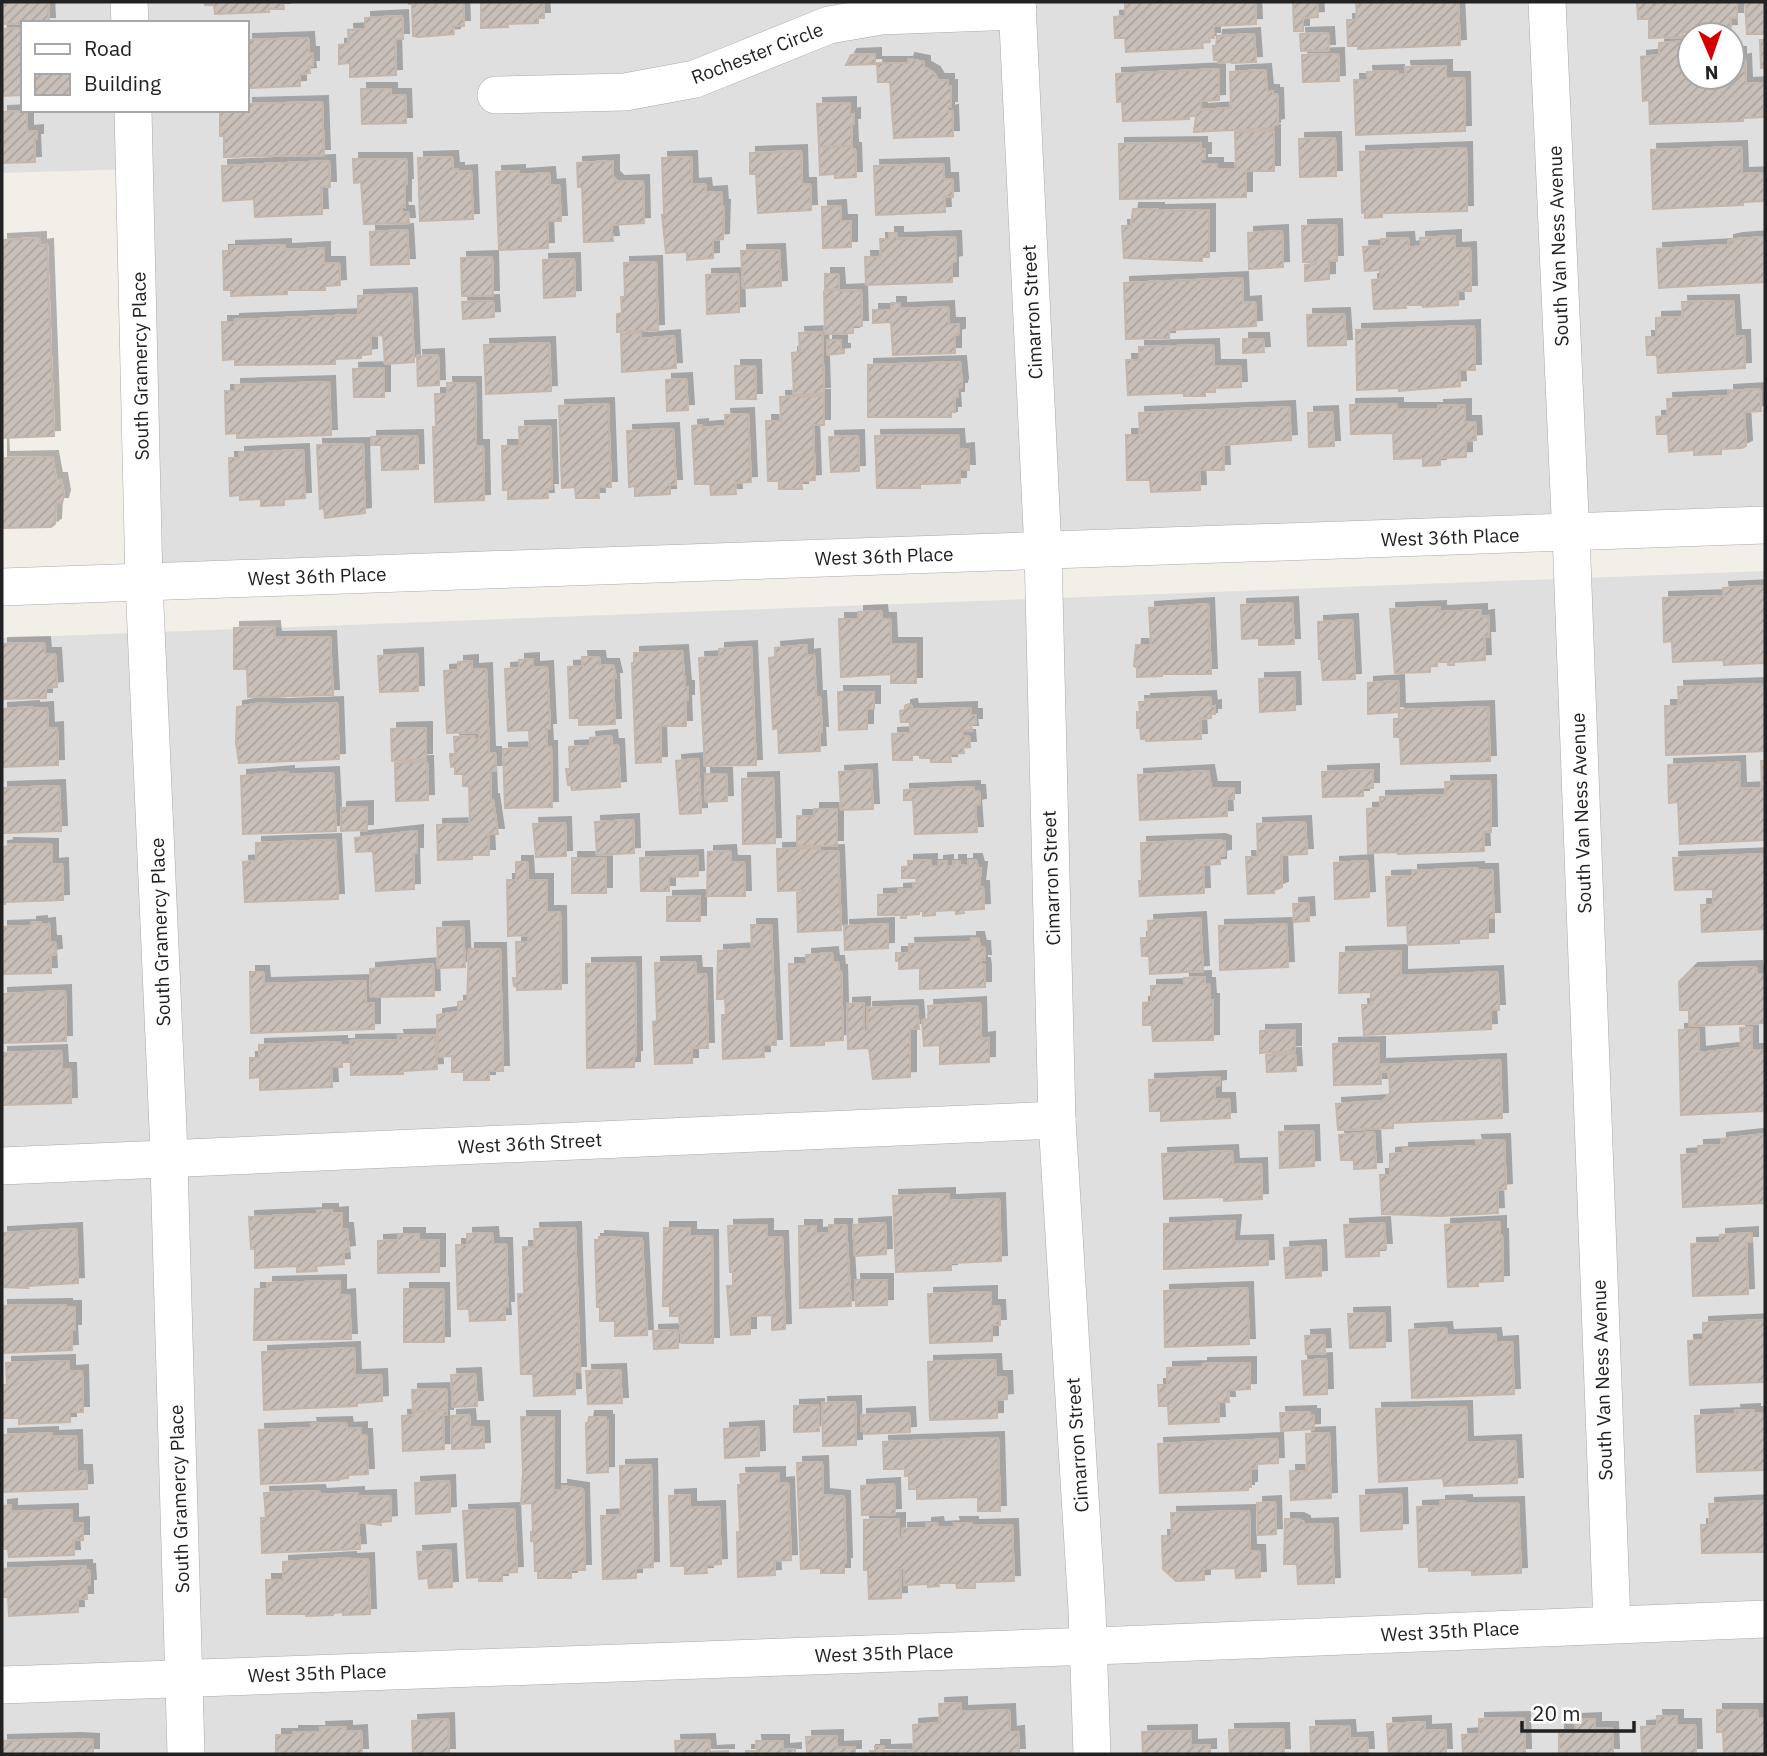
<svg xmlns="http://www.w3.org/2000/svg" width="1767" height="1756" font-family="'IBM Plex Sans',sans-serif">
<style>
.residential{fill:#e0dfdf;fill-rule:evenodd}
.building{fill:url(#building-hatch);stroke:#c4b6ab;stroke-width:2;filter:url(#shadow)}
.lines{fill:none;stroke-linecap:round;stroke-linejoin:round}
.minor-casing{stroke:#a9a9a9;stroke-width:38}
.minor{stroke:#fff;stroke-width:37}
.labels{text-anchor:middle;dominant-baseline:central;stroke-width:5;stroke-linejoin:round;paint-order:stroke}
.street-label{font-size:19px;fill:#222;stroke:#fff}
</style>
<defs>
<pattern id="building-hatch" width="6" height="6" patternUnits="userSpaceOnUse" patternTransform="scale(1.75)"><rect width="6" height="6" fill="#c7bfb8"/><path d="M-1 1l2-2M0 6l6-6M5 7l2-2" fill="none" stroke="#aba49e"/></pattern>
<filter id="shadow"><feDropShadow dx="6" dy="-6" stdDeviation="0" flood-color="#0004"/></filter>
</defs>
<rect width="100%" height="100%" fill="#f2efe9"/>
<!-- residential -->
<g class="residential">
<path d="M2,2H1765V525L144,582L135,169L2,173ZM23,23H247V110H23ZM1690,35H1732V77H1690Z"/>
<path d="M1765,571V1754H2V638Z"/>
</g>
<!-- building -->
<g class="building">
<path d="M2,2H48L49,23L2,24Z"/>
<path d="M204,2H283L284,9H269V12L215,14L214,5H205Z"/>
<path d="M409,2H463L464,26H453L454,34L418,37L413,36L412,4H409Z"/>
<path d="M481,2H543L544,18H538V23L507,24L508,27L481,28Z"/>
<path d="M1164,2H1255L1256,24L1214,26V38H1209L1210,41L1202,42L1203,48L1126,52L1125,38H1115L1114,17L1125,16V3Z"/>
<path d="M1293,2H1317L1318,17L1303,18V31H1294Z"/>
<path d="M1356,2H1458L1460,45L1358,49V46H1348L1347,20H1357Z"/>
<path d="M1637,2H1737V18H1730L1731,30L1683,32V37L1649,38V19H1638Z"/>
<path d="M1745,2H1765V34H1747Z"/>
<path d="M402,16L403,39H395L396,75L350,77V63L339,64V45L349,44L348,30L365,29V18Z"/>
<path d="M22,28V95L2,96V29Z"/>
<path d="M1328,33L1329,50L1301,51L1300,34Z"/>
<path d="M1254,34L1256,62L1232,63V62L1218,63V60H1214L1213,46H1216L1217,36Z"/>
<path d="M308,38L309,53H313V66H309L310,73L300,74V86L247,88V40Z"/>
<path d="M1760,40H1765V68H1761Z"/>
<path d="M1690,41V77H1732V53H1740V61L1745,60L1746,84L1763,83L1765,85L1764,117L1743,118V121L1650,124L1649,100L1643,101L1641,57L1659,55V43Z"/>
<path d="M875,54V64L846,65L851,55Z"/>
<path d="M1338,54L1339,81L1303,82L1302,55Z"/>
<path d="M909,59L924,62V67L934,73L938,80H948V86H951V107H948V112L952,111L953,136L894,138L890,82H878L877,63H908Z"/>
<path d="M1446,66V78H1464L1465,131L1356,135L1354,80H1368L1367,72L1398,71V74H1406L1405,67Z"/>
<path d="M1219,69V100L1200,101L1201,110L1231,108L1230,72L1265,70L1267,91H1273V94H1277L1278,124L1274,125V128L1194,132L1196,116H1189V119L1123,121L1122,101L1117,102L1116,74Z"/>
<path d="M361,89H391V95H405L406,123L362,124Z"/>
<path d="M322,102L324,155L224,157V136H220V110H247V104Z"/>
<path d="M850,103V115L854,114V124H851L852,146L819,147L817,104Z"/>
<path d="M27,111V132L37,131V139H34L35,162L2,163V112Z"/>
<path d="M1274,131V171H1246V197L1120,199L1119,144L1201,143V149H1205V159H1201V164H1217V169H1236L1235,132Z"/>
<path d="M1335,138L1336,176L1300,177L1299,139Z"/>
<path d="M852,146V149H855L856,177L835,178V174L820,175L819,147Z"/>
<path d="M1741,147L1742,174L1765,173V201L1743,202V205L1653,209L1651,150Z"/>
<path d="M1466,148L1467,211L1382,213V217L1365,218V213H1362L1360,152Z"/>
<path d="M801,151L802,184H810L811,210L758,213L756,174H750V153Z"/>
<path d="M452,157L453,169H458V172L471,171L473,219L420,221L418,158Z"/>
<path d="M691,157L692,185L705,184L706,193L721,192L722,206H724L723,239L713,240V258L687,260V252L666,253L662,215H664L662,158Z"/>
<path d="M353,159H406L407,184H405V207L401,206L402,212H408L409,223L364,224L361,182L354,183Z"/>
<path d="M329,161L330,187H321L322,214L255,217L254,199L223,201L222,166Z"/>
<path d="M613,161V177L618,182L643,181L644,223L611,225L613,241L584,242L582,187H578L577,163Z"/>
<path d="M943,164L944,179H952L953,197H944L945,212L876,215L874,166Z"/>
<path d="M519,171V175L549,173L550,186L559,185L561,221H547L548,248L499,250L496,172Z"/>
<path d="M840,206L841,221H851V247L823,248L822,207Z"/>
<path d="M1133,209H1158V211L1209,210V257H1202V261L1124,258L1122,226H1131Z"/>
<path d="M1336,225L1337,261H1329V279L1305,281V265L1316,264V262H1303L1302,226Z"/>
<path d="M407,230L409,264L371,265L370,232Z"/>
<path d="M1282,231L1283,267L1249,269L1248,233Z"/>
<path d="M889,233H897V239L955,237L956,261L952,262V282L866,285L865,257H881L880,239H889Z"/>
<path d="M1455,236V249L1470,248L1471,291H1457L1458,305L1423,307L1422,305H1405L1406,308L1374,309L1372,280L1380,279V270L1365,271L1363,247L1381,246V239L1408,238L1409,248L1420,246V238Z"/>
<path d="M1764,237L1765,282L1659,288L1657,249L1728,245V241L1737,239Z"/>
<path d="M40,238V246L47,245L54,436L2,438L3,458L52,457L56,479H61L64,496L62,503H56L55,524L51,527L2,528V240Z"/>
<path d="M285,245V250L324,248V263H339L340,285L325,286V290H287V294L231,296V290H224L223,251H230V247Z"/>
<path d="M779,250L781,286L743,288L741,251Z"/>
<path d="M492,257L493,296H462L461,258Z"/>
<path d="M574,259L575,296L544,298L543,260Z"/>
<path d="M656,262L658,330L617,332V314L622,313L621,297H625L624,263Z"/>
<path d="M738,274L739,312L707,314L706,275Z"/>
<path d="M825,274H838L839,289L825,290Z"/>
<path d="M1242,278L1243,303L1255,302L1256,326L1169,330V338L1126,339L1124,283Z"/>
<path d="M839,289V291L861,290L862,326H853V333L825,334L824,291Z"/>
<path d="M411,294L414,362L385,364L383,335L371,336V354L361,355V358L335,359V364L235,365V359L223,360L222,322H234V320L358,315V296Z"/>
<path d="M493,301L494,317L463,319L462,302Z"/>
<path d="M1733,301L1735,336H1744L1745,368L1658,373L1657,355H1647L1646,337H1656V318L1683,317L1682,302Z"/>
<path d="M891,303H900V309L948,307L949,324H959V334L955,335V353L893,355L891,322L873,323V310H891Z"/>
<path d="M1344,314L1346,345L1308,346L1307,315Z"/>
<path d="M1474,326L1475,370H1459L1460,386L1399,391V388L1357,390L1356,330Z"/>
<path d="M822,332L824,393L794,395L792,353L800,352L799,333Z"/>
<path d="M641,333V339L674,336L676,368L622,372L621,334Z"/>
<path d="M1243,339H1263L1264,352L1243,353Z"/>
<path d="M827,340H841V350H844V353L827,355Z"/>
<path d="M549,343L551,391L486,394L484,345Z"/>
<path d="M1213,345L1214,366H1240L1241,387L1215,388V392H1205V396H1184V393L1128,395L1126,360H1139V347Z"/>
<path d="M438,355L439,385L418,386L417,356Z"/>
<path d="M960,362L962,384L961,388H958V397H954L955,412H951V417H868V365Z"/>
<path d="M735,366H755L756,399H736Z"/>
<path d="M384,368V397H354L353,369Z"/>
<path d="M686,379L688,410L667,411L666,380Z"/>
<path d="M329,382L331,435L237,438V433L226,434L225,391H235V385Z"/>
<path d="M447,383H475L476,446H483L484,500L435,502L433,427H436L435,394H448Z"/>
<path d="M1760,389L1761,411L1744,412L1746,446L1742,448L1721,449V454L1694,455V450L1669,452L1668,434H1657L1656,417L1668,416L1667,399L1728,396V391Z"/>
<path d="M824,396V425H813L815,480L801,481L802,489H779V481H768L766,421H781L780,397Z"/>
<path d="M608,404L611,487H598L599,498H576L575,487L562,488L559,406Z"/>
<path d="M1397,404V409H1438V406L1465,405V422H1475L1476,440L1466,441V457L1440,458V465L1423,466V458L1394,459L1393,433L1351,434L1350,405Z"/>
<path d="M1289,407L1291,440L1223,445L1224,470H1199L1200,490L1151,492L1150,480H1127L1126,435H1140L1139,413Z"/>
<path d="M1332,412L1334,446L1309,447L1308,413Z"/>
<path d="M748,414L751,482L735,483L736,494L711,495L710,484H695L692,426L702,425V428L726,426L725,415Z"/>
<path d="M550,426L552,489H547L548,498L508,499V490H503L502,446H520L519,427Z"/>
<path d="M673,429L676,485H670V494L635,496V486L629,487L627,431Z"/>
<path d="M958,435L959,450L968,449L969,470H960V483L920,484V488H877L875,436Z"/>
<path d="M417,436L418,469L382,470L381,445H371V437Z"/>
<path d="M858,436L859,471L831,472L829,437Z"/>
<path d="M363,444L365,513L325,518L324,508L320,509L317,445Z"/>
<path d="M303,450L305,498L284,499V505L261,506V499L240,500V495L230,496L229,458H239V453Z"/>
<path d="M1765,586V663L1724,665L1723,660L1673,662L1672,641L1664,642L1663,598L1724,596L1723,588Z"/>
<path d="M1292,603L1294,644L1259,645V638L1242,639L1241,605Z"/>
<path d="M1208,604L1211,674H1162V676L1137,677V668L1134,666L1136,645H1151L1149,608Z"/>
<path d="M1440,607V612L1481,610V617L1488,616L1489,637H1484L1485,660L1454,662V665H1448V662H1437V666H1430V672L1395,673L1390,609Z"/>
<path d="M881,611L882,619H890L891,644H916V683H891V674L841,677L839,619H858V612Z"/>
<path d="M1352,620L1355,679L1323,680L1321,659H1319L1318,622Z"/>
<path d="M274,627L275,638L330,637L333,695L248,697L247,669H234V628Z"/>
<path d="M44,643L45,654H55L57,687L46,688V698L2,699V644Z"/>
<path d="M807,645V656L814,655L816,697H820L822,732H819L820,751L779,753L778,728L773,729L769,658L776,657L775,648Z"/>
<path d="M751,647L756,765L705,766L699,658L719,657V649Z"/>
<path d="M682,651L685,687H688V700H685L686,726H660L661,762L636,763L632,663H634V653Z"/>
<path d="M417,654L418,691L380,692L378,656Z"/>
<path d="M582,657H599L600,665H613L616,678H613L615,724L579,725V718H570L568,667L583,666Z"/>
<path d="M533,659V668L547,667L550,729H546L547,747H551L552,807L505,808L503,749L530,748L529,730L508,731L505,669L519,668V660Z"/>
<path d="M472,661V670L486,669L489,753H495L496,771H490L491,800H493L498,834H488L489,855H472V859L438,860L437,825L470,824L469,786H463V774H455V766L451,767L450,754H455L454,737L475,736V739H479V732L447,733L444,671L458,670V662Z"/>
<path d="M1294,678L1295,710L1260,712L1259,679Z"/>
<path d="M1398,681L1399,710L1488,707L1490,761L1401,764L1400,737H1394V719H1399V712L1368,714V683Z"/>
<path d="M1760,684L1765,687V751L1666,755L1665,706H1679L1678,687Z"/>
<path d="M838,692H874V709H867V729L839,730Z"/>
<path d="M1210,697L1211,707L1215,706V714H1211V718L1200,719L1201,739L1146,741V739H1141L1140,728H1137V712H1140L1139,702H1145V700Z"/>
<path d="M260,703L282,705L337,703L339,759L239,763L236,743L237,707Z"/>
<path d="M911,705L912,710L971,708V715H976V724H971L972,731H963V736H969L970,747H963L964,753L950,754L951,762H931L930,758H920V755H912V760H893L892,734L910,733V722H901L900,711L905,710V706Z"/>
<path d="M33,707V709L47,708L48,729L57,728L58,765L2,767V709Z"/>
<path d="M426,728V759L392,761L391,729Z"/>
<path d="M611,736L612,745H618L620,787L572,790L571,785H568L566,769H570L569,747L591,746L590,738Z"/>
<path d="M698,759L701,813L680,814L676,761Z"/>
<path d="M1761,761H1765V840L1680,844L1678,802L1669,803L1668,765L1739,762L1740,789L1762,788Z"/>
<path d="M427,762L428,800L396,801L395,763Z"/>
<path d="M871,770L873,809L841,810L839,772Z"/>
<path d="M1373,770V788H1363V796L1323,797L1322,772Z"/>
<path d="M1208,771L1211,788H1234V799H1226L1227,816L1140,820L1138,775Z"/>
<path d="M288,772V775L333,773L336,831L243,834L241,776Z"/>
<path d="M705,774H726L727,801L706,802Z"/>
<path d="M773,778L775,843L743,844L742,779Z"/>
<path d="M1490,781L1491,832H1483L1484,851L1398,854V852L1368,853L1367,809L1380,808V797L1446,795L1445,782Z"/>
<path d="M59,786L61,831L2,833V788Z"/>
<path d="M974,787V791H979L980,804L975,805L977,832L915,834L913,800H904V790Z"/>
<path d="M367,807V830L341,831V808Z"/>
<path d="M814,809H837V846H797V816H814Z"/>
<path d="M633,820L634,853L597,855L595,822Z"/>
<path d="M1305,822L1307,854L1281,855L1282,887L1274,890V893L1248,894L1246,857H1258L1257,824Z"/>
<path d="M565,823L566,856L536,857L533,824Z"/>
<path d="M417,831V853H413L414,889L376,891L373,851L356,852L355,838Z"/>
<path d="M335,840L338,899L245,902L243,862L256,861V843Z"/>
<path d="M1219,840L1225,842V855L1220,856V864L1203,865L1204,893L1140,896L1139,881H1142L1141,843Z"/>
<path d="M8,844L52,845V865L62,864L63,900L5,902V904H2V847L9,846Z"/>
<path d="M820,848V852L838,851L841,930L798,932L797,893L805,892V890L778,891L777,849Z"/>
<path d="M730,851L731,862H744L745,896H707L708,852Z"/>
<path d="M1765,854V929L1702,932L1701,905H1713V889L1675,890L1673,858Z"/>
<path d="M697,856L698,876L669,877V891H641L640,858Z"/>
<rect x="572" y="858" width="34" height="35"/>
<path d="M931,860V866H938V862L947,861V866H953V861H960V865H968V860H976L978,868H981L979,887H983L984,909L963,910L964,913L956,914V910L935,911V915L923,916V911H919V914L906,915V918H901V915H878V895L898,894V890L913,889V884H917L916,878H902V867H908V861Z"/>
<path d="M1367,861L1369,897L1335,899L1334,863Z"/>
<path d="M516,862H527L528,880H547V912H560L561,989L517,990V987L514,986L513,978H517L516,942H528V935L508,936L507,880H516Z"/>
<path d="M1478,868V870H1492L1494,918H1488V938L1459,939V943L1408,945L1407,925L1388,926L1386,877L1412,876V871Z"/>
<path d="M700,896V921H667V897Z"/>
<path d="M1308,903L1309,921L1294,922L1293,904Z"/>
<path d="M1200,918L1203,971L1150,974L1149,956H1142L1141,938H1149L1148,921Z"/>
<path d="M41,922V925L49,924L50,942H55L56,954L50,955L51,973L2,974V927L31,926V923Z"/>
<path d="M888,924V948L845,950L844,926Z"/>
<path d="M1286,924L1288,967L1220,970L1219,926Z"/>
<path d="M751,925H771L776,1045H763L764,1057L723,1059L722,1015H726L725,999H717L718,951L752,949Z"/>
<path d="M463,927L465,967L438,968L437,928Z"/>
<path d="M971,938H978L980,947H984L985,960H981V964H984L985,971L982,972H985V987L920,989V968L899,969V961H896V953H910L909,944L971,942Z"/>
<path d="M469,949H500L503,1071H489V1080H464V1072H452V1056L438,1057L437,1015L458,1012V1002L467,1001Z"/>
<path d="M1401,951V976L1497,972L1499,1010H1490L1491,1029L1364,1035L1362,1005H1371V992L1339,993L1340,953Z"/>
<path d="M832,953L833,962H838L839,971H841L843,1040L824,1041V1045L791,1046L789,964H806V955Z"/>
<path d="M695,962L696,974H706L708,1048H692V1063L655,1064L653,1022L657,1021L655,963Z"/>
<path d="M635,963L636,1056H634V1067L587,1068L586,964Z"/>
<path d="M433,964L434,996L371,997L370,969Z"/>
<path d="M1756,967L1757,974H1765V1023L1689,1026V1010H1680L1679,982L1692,969Z"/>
<path d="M250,972H263L264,984L366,981V1003H374V1029L251,1033Z"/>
<path d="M1205,977V984H1209L1210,1000H1213V1040L1153,1041L1152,1025H1143V1003L1151,1002V986L1184,985V978Z"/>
<path d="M65,991L66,1041L2,1043V994Z"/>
<path d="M864,1003V1030H868L867,1008L917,1006L919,1029H910V1077L873,1079L869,1048L848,1049L847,1004Z"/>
<path d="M980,1003L981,1039L989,1038V1062L940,1064V1045L924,1046L922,1020L929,1019L928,1006Z"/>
<path d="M1752,1027V1050H1765V1111L1681,1115L1679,1030L1698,1029L1699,1053L1741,1048L1740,1028Z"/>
<path d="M1295,1030V1051L1260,1053V1031Z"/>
<path d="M435,1035L437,1069L403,1071V1074L351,1075L350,1041L399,1040L398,1036Z"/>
<path d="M341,1042V1045H350L351,1062H342V1067H331L332,1087L260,1090V1077L250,1078V1058H259V1045Z"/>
<path d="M1379,1043V1065L1500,1060L1502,1118L1393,1123V1128L1338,1130L1336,1104L1383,1101L1390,1093L1389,1071L1380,1072L1381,1084L1334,1085L1333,1044Z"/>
<path d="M61,1051L62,1069H70L71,1103L2,1105V1053Z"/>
<path d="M1295,1054L1296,1071L1267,1072L1266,1055Z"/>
<path d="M1220,1077V1085L1215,1086V1099H1229L1230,1118L1161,1121V1111H1150L1149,1080Z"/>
<path d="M1313,1131L1314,1166L1280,1168L1279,1132Z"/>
<path d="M1374,1132L1376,1168L1354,1169V1160H1341L1339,1135Z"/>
<path d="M1765,1134V1203L1683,1207L1681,1155L1698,1154V1146L1721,1145V1139Z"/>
<path d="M1504,1140L1506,1189L1497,1190L1498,1213L1441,1216L1382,1214L1380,1175H1390V1154L1403,1153V1149L1477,1146L1476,1141Z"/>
<path d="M1232,1151L1233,1165L1261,1164L1262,1199L1224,1201V1197L1164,1199L1162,1154Z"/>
<path d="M949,1194V1201L999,1199L1001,1261L951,1263V1270L896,1272L893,1196Z"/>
<path d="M317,1210H332V1214L342,1213V1229H347L349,1251L343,1252L344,1264L316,1266L317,1271L297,1272V1266L255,1268V1249H251L249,1217L317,1214Z"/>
<path d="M1235,1221L1233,1242L1267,1241L1268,1265L1164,1269V1224Z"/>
<path d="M1500,1222V1235H1502L1503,1281L1478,1282V1286L1448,1287L1445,1225Z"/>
<path d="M885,1223L886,1254L855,1256L853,1225Z"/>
<path d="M1384,1223L1386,1249H1379V1256L1346,1257L1344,1225Z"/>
<path d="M767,1225V1237H782L785,1329L772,1330V1315L750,1316V1334L731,1335L727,1286H733V1272H730L728,1226Z"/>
<path d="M829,1225H846L851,1306L800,1308L799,1226H816V1234L829,1233Z"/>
<path d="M575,1228L580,1372H574L575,1394L534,1396L533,1374H521L518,1294H524L523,1247H535L534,1229Z"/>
<path d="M664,1228H690V1236H712L713,1343H682L679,1316H670V1306H663Z"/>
<path d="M76,1229L78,1283L27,1286L28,1288L2,1287V1233Z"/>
<path d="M492,1233L493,1244H506L508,1307H504L505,1320L470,1321L469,1309H458L456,1245H467V1234Z"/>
<path d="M1752,1233V1242H1746L1748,1294L1693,1296L1691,1244L1720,1243V1235Z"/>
<path d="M398,1234H419V1240H439V1272L378,1273V1241L398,1240Z"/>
<path d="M599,1237L642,1239L647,1335L615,1336V1321H600V1307H597L595,1240H599Z"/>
<path d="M1320,1246L1321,1276L1286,1278L1284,1248Z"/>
<path d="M855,1280H887V1305L856,1306Z"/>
<path d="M340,1281V1296L349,1295L351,1339L254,1340L255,1289H267V1283Z"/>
<path d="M1247,1288L1249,1344L1165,1347L1164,1291Z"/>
<path d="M404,1289H443L444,1342H404Z"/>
<path d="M991,1292V1306H999L1000,1325H992V1341L930,1343L928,1294Z"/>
<path d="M66,1305V1307H75V1330H71L72,1350L2,1353V1306Z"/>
<path d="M1384,1313L1385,1347L1350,1348L1348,1314Z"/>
<path d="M1765,1320V1382L1690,1385L1688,1341L1703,1340V1323Z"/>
<path d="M1446,1328L1447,1336L1495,1334L1496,1343L1512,1342L1514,1394L1412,1398L1409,1330Z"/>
<path d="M677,1330L678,1348L654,1349L653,1331Z"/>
<path d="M1324,1335L1325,1353L1306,1354L1305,1336Z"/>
<path d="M354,1348L355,1376L381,1375L382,1401L357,1403V1406L264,1410L262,1352Z"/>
<path d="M1326,1359L1327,1394L1304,1395L1302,1361Z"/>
<path d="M995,1360L996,1377H1006L1007,1399L997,1400V1418L930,1420L928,1362Z"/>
<path d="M69,1361V1372L82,1371L83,1412H70V1422L19,1424V1418H2V1385H7L6,1363Z"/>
<path d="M1250,1363V1389L1228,1390L1229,1402H1218L1219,1422L1169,1424L1168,1406H1159L1158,1385H1167V1368L1202,1367V1364Z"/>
<path d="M620,1370L622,1403L588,1404L586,1371Z"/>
<path d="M475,1374L477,1406L453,1407L451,1375Z"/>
<path d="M446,1389L447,1410L413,1412L412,1390Z"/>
<path d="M855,1402L856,1445L823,1446L822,1403Z"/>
<path d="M818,1405L819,1431L794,1432V1406Z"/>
<path d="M1466,1407L1467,1443L1515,1441L1517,1483L1444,1486L1443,1478L1379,1482L1376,1409Z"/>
<path d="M447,1410V1415H443L444,1449L403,1451L402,1416L413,1415V1412Z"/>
<path d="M1754,1410V1413H1765V1470L1697,1472L1695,1416L1736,1414L1735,1411Z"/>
<path d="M1310,1412V1415H1314V1429L1281,1431L1280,1413Z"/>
<path d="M909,1413L910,1432L864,1434V1431H861V1415Z"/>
<path d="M469,1415L470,1427H483L484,1448L452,1449L451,1416Z"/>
<path d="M521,1417H554V1490H562V1486L583,1489L585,1570H571V1578H538V1571H535L534,1541H531V1532H533L532,1503L521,1504L523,1473Z"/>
<path d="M589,1417H606V1422L608,1421V1472L587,1473L586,1423H588Z"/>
<path d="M346,1423L347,1429L361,1428V1435H366L368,1474L348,1475V1478L339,1479V1480L261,1484L259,1430L312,1428L311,1424Z"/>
<path d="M758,1427L759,1456L725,1458L724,1429Z"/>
<path d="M52,1433V1437L76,1436L77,1471H86L87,1489L2,1492V1435Z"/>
<path d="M1329,1433L1331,1498L1291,1500L1290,1471H1307L1306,1434Z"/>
<path d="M998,1438L1000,1511H978V1497L917,1499V1489H909V1476H905V1469H884L883,1442Z"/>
<path d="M1277,1439L1278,1463L1257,1464V1469H1251V1487H1248V1490L1160,1493L1158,1444Z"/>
<path d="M822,1462L823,1495L844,1497L846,1563H844V1573H821V1568L801,1569L797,1463Z"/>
<path d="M651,1465L653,1567L636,1568V1578L603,1579L601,1516L621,1515L620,1466Z"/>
<path d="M779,1473V1484L788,1483L791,1560L774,1561L775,1575L738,1577L737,1532H740L738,1485H741L740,1474Z"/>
<path d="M449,1481L450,1512L416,1514L415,1483Z"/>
<path d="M894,1484L895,1514L862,1515L861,1486Z"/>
<path d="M319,1491L320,1495L358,1493V1497L390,1496L391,1521L381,1522V1525L358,1522L360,1549L262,1553L261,1518H266L264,1493Z"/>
<path d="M1401,1494L1402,1529L1361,1531L1360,1496Z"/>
<path d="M690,1495V1508L719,1507L721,1564L706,1565L707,1573L685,1574V1566H671L669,1496Z"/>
<path d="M1466,1501V1504L1518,1503L1521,1573L1472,1575V1570L1429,1571V1567H1419L1417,1507L1440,1506V1502Z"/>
<path d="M1765,1501V1552L1702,1553L1701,1525H1710L1709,1504Z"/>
<path d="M1275,1502L1276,1534L1258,1535L1257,1503Z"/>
<path d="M11,1505V1512L72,1510V1524L83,1523V1540H73L74,1555L9,1557L8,1549H2V1506Z"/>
<path d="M514,1509L517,1572L502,1573V1581H479V1577L467,1578L463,1511Z"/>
<path d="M1249,1511L1250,1551H1259L1260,1577L1236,1578L1235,1568L1204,1569V1580L1176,1581L1163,1569L1162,1536H1172L1171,1513Z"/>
<path d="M899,1519V1538H902V1529L926,1528V1524L937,1523L938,1528L955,1527L954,1523H972V1526L1012,1525L1014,1581L975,1582V1588H957L956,1583H938L939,1586L928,1587V1584L904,1585V1569H900L901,1598L869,1599L868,1570H864V1520Z"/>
<path d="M1285,1519H1298L1304,1522V1525L1332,1524L1334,1583L1298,1584L1297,1564H1284Z"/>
<path d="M450,1550L452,1587L429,1588L428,1578L419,1579L417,1552Z"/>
<path d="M350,1558V1560L368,1559L370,1614L343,1615V1612L333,1613V1615L306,1616V1614H267L266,1580H283V1562Z"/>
<path d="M86,1566V1570H89L90,1585H87V1599H77L78,1612L9,1616L8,1597H4L2,1593V1569Z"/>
<path d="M961,1703V1712L1009,1710L1010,1733L1018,1732L1019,1754H870V1751H875V1746H884V1751L914,1750L913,1725L940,1723L939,1704Z"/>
<path d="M1717,1710H1757L1758,1718H1765V1754H1724L1723,1732H1717Z"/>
<path d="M1657,1716H1677V1725H1695L1696,1754L1642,1753L1641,1727L1658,1726Z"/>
<path d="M1524,1718L1525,1754H1463L1462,1735L1479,1734V1719Z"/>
<path d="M448,1719L449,1754H413L412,1721Z"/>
<path d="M1595,1719V1728H1612L1613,1754H1559V1730H1575V1720Z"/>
<path d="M1425,1722V1731L1445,1730L1446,1754H1389L1387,1724Z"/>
<path d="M1349,1726L1350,1739L1367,1738L1368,1754H1311L1310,1727Z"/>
<path d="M346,1727V1732L361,1731L362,1754H276V1735H293V1732H321L320,1728Z"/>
<path d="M1283,1729L1284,1754H1230L1229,1730Z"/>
<path d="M1191,1731V1746L1210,1745V1754H1143L1142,1732Z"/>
<path d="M837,1736V1748L855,1747V1754H807L806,1737Z"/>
<path d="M75,1739L93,1740V1754H2V1741Z"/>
<path d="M709,1740L710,1752L728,1751V1754H676L675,1741Z"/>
<path d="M756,1741H783V1750L795,1749V1754H746V1751H757Z"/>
</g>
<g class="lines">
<!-- minor casing -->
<g class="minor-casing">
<g id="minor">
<path d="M129,2L130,23"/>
<path d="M1017,2L1043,551L1057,1120L1087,1610L1092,1754"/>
<path d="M1547,2L1572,560L1612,1624"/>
<path d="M496,95L625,92L695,79L829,25L881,16L1018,11"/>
<path d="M133,110L144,582L168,1129L186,1754"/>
<path d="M2,587L1765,525"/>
<path d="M2,1166L1057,1120"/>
<path d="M2,1685L1120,1645L1765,1619"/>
</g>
</g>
<!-- minor -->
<use href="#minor" class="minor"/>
</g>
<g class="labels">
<!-- street labels -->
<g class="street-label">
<text transform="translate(757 53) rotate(-21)">Rochester Circle</text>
<text transform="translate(1558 246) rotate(-92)">South Van Ness Avenue</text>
<text transform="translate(1032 312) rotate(-93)">Cimarron Street</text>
<text transform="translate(140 366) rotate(-91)">South Gramercy Place</text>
<text transform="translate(1450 537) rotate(-2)">West 36th Place</text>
<text transform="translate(884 556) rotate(-2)">West 36th Place</text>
<text transform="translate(317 576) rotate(-2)">West 36th Place</text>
<text transform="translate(1581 813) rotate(-92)">South Van Ness Avenue</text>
<text transform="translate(1051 878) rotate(-92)">Cimarron Street</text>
<text transform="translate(160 932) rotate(-92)">South Gramercy Place</text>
<text transform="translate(530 1143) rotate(-3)">West 36th Street</text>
<text transform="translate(1602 1380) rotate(-92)">South Van Ness Avenue</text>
<text transform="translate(1077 1445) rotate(-94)">Cimarron Street</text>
<text transform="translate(179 1499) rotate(-92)">South Gramercy Place</text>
<text transform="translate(1450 1631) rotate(-3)">West 35th Place</text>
<text transform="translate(884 1653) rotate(-2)">West 35th Place</text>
<text transform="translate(317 1673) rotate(-2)">West 35th Place</text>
</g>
</g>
<!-- border -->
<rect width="1767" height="1756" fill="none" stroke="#222222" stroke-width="7"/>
<!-- legend -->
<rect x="21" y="21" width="228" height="91" fill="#ffffff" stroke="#a7a7a7" stroke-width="2"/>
<rect x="35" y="44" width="35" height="10" fill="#ffffff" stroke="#a7a7a7" stroke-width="2"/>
<text x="84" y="56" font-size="21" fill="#222222">Road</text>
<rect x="35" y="74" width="35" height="21" fill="url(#building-hatch)" stroke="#a7a7a7" stroke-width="2"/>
<text x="84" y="91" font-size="21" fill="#222222">Building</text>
<!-- north arrow -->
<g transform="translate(1711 56) rotate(178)"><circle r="33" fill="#ffffff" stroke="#a7a7a7" stroke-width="2"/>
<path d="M0-5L12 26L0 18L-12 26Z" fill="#d40000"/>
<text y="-10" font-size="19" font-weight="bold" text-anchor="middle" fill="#222222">N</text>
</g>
<!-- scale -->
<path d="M1522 1721v10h112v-10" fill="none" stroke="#222222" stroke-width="3.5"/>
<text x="1532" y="1721" font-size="21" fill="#222222" stroke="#ffffff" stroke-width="5" paint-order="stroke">20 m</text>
</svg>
